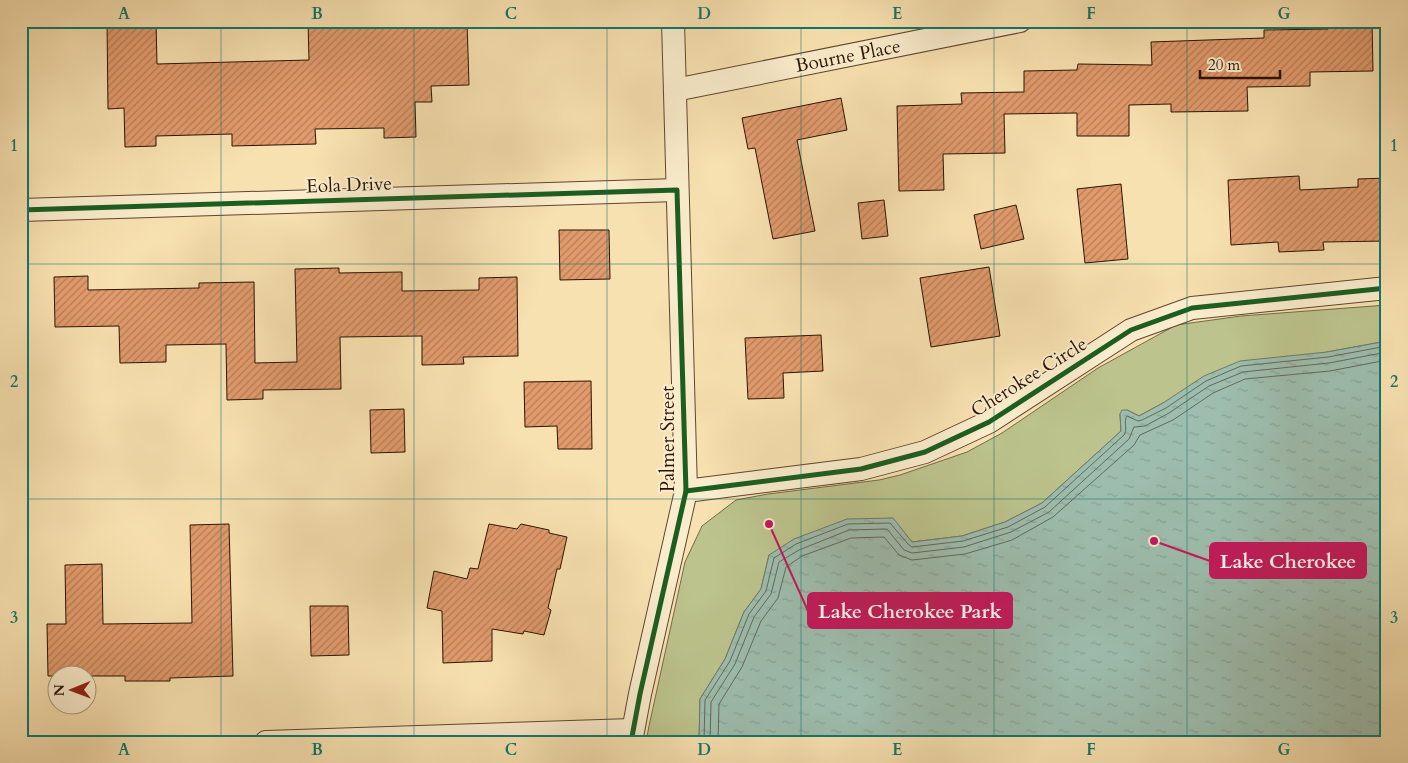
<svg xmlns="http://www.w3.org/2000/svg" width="1408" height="763" font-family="Cardo,serif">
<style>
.park{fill:#bcc38c;stroke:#736b47}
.water{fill:url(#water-ripples);stroke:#6f7969}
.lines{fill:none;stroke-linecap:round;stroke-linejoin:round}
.shore{stroke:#646858;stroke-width:1}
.building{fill:url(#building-hatch);stroke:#2a1302}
.street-casing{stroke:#5e462e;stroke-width:24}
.street{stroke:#faeccc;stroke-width:22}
.cycleway-casing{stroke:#faeccc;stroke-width:8}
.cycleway{stroke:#1b5e20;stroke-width:5}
.grid{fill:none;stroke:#0f766e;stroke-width:1;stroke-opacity:0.55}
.labels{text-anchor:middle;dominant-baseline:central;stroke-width:4;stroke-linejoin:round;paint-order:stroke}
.street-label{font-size:19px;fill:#2a1302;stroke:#faeccc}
.leader{fill:none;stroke:#c2185b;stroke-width:2}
.callout-dot{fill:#c2185b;stroke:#faeccc;stroke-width:2}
.callout{fill:#c2185b;stroke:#c2185b;stroke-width:2}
.callout-label{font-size:20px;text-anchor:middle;font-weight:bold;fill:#fff}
.neatline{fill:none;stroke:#0f766e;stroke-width:2}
.grid-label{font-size:16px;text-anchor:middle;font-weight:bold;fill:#0f766e}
</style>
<defs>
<pattern id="water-ripples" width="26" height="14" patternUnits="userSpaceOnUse" patternTransform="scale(1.25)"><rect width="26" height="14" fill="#9dbdae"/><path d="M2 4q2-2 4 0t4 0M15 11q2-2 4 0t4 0" fill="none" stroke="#87a294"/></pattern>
<pattern id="building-hatch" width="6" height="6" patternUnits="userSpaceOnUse" patternTransform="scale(1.25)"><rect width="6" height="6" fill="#e29b6d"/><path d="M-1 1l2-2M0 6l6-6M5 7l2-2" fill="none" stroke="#b77d57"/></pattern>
</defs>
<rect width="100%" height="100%" fill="#f8e1b0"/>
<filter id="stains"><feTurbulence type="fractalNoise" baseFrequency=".004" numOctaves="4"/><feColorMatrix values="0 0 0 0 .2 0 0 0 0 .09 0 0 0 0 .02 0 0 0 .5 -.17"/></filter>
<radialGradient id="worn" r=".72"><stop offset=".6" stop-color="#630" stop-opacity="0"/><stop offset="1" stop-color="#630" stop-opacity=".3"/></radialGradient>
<!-- park -->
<path class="park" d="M1387,305V341L1327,352L1163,403L1139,416L1127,410L1120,414L1121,431L1042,503L1005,522L962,536L912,542L892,518L769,555L761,589L744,612L725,659L700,699L699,742H646L649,726L685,562L702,526L736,500L768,494L879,480L900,475L967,452L1002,433L1098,368L1176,325L1241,316Z"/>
<!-- water -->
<path class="water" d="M1387,341V742H699L700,699L725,659L744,612L761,589L769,555L794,539L847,519L893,518L912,542L962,536L1005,522L1042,503L1121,431L1120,414L1122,410H1127L1139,416L1163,403L1204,376L1240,361L1327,352Z"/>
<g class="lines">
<!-- shore -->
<g class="shore">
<path d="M704,742L705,700L730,661L749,614L766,591L774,558L796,544L848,524L890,523L908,544L912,547L963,541L1008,527L1045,507L1124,435C1128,429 1123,422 1127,416L1138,421L1142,420L1166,408L1206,381L1241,366L1328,357L1387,346"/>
<path d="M710,742L711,702L735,664L754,617L771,594L779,562L799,550L849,530L887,529L904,550L912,553L964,547L1011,532L1049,512L1129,439L1134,427L1145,426L1169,413L1209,386L1243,372L1329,363L1387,352"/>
<path d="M718,742L719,704L742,667L761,621L778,598L786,567L802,556L851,538L884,537L899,555L912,560L965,554L1012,540L1053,517L1134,445L1140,435L1173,420L1213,393L1245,379L1330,371L1387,360"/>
</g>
</g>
<!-- building -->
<g class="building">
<path d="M107,21H156L157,64L309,60L308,21H467L469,85L431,86L432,102H415L416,137L384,138V128L315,129L316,144L232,146V134L156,136V146L125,147L124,108L108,109Z"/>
<path d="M1328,21H1372L1373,71L1310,72V86L1247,87L1248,111L1171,112V104L1129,105V136H1077V113L1004,114L1005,153L943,154L944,190L899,191L897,106L962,104L961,93L1024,92V71L1077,70L1078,64L1152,65L1151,42L1264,38V30L1328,29Z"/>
<path d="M841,98L847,130L797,140L815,231L773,239L755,148L748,149L742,118Z"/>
<path d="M1299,176L1300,190L1358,187V179L1387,178V241L1323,242L1324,250L1279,252L1278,242L1231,245L1228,180Z"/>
<path d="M1121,184L1128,259L1085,263L1077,189Z"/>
<path d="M884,200L888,236L862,239L858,203Z"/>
<path d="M1016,205L1024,239L981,249L974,215Z"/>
<path d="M559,230H609L610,279L560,280Z"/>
<path d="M989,267L1000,336L931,347L920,278Z"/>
<path d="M339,268V273L402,272V291L479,290V278L517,277L518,356L463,357L464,364L422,365V336L340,337L341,389L263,390V399L227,400L226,344L166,345V362L120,363L119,326L55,327L54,277L88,276V290L199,288V283L254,282L255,363L297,362L295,269Z"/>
<path d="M821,335L823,371L783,373L784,398L748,399L745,338Z"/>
<path d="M591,381L592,449H558L557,426L525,427L524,382Z"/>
<path d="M404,409L405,452L371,453L370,410Z"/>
<path d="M229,524L233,676L170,678V681H125V676H48L47,624H66L65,565L102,564L103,624L192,623L190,525Z"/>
<path d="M489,524L517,529L521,524L549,530V533L567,537L560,569H557L548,608L551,610L544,635L524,631L523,634L492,629V661L443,663L442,611L427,608L434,571L467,579L470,568L478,569Z"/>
<path d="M310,606H348L349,655L311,656Z"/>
</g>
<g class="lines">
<!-- street casing -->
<g class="street-casing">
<g id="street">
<path d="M675,90L1020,21"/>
<path d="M21,210L677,190"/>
<path d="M686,491L861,469L925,452L989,422L1131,330L1192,308L1387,288"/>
<path d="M266,742L632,730"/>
<path d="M631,742L640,694L686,491L673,21"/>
</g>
</g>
<!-- street -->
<use href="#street" class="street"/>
<!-- cycleway casing -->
<g class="cycleway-casing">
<g id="cycleway">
<path d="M21,210L677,190L686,491L640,694L631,742"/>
<path d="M686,491L861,469L925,452L989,422L1131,330L1192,308L1387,288"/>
</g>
</g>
<!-- cycleway -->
<use href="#cycleway" class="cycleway"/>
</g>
<!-- grid -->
<path class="grid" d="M221,21V742M414,21V742M607,21V742M801,21V742M994,21V742M1187,21V742M21,264H1387M21,499H1387"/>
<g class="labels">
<!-- street labels -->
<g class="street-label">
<text transform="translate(848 56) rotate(-11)">Bourne Place</text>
<text transform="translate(349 185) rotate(-2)">Eola Drive</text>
<text transform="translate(1029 377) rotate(-32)">Cherokee Circle</text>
<text transform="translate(668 439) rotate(-90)">Palmer Street</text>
</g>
</g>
<!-- callouts -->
<path class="leader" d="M1154 541L1210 561M769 524L808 611"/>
<g class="callout-dot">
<circle cx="1154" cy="541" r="5"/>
<circle cx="769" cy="524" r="5"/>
</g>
<g class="callout">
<rect x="1210" y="543" width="156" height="35" rx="5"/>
<rect x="808" y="593" width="204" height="35" rx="5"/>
</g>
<g class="callout-label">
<text x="1288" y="568">Lake Cherokee</text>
<text x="910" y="618">Lake Cherokee Park</text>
</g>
<!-- margin -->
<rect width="1408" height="763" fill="none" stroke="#f8e1b0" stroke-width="55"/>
<!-- north arrow -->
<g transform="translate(72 690) rotate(269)"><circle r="24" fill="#faeccc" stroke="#a7957b"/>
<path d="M0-4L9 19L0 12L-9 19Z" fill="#8f2418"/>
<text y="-8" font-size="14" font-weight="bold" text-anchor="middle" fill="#2a1302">N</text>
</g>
<!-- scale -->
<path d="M1200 70v8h80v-8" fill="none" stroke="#2a1302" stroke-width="2.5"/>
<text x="1208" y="70" font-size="15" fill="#2a1302" stroke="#faeccc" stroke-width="4" paint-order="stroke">20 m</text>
<rect x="28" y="28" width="1352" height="708" class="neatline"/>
<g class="grid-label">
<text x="124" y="19">A</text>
<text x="317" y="19">B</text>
<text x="511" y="19">C</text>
<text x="704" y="19">D</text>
<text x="897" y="19">E</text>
<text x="1091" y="19">F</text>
<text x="1284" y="19">G</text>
<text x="14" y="151">1</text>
<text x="1394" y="151">1</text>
<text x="14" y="387">2</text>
<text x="1394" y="387">2</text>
<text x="14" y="623">3</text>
<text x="1394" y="623">3</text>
<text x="124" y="755">A</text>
<text x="317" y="755">B</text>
<text x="511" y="755">C</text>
<text x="704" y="755">D</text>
<text x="897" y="755">E</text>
<text x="1091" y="755">F</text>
<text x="1284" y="755">G</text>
</g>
<rect width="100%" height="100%" filter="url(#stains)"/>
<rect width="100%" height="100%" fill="url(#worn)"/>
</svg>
